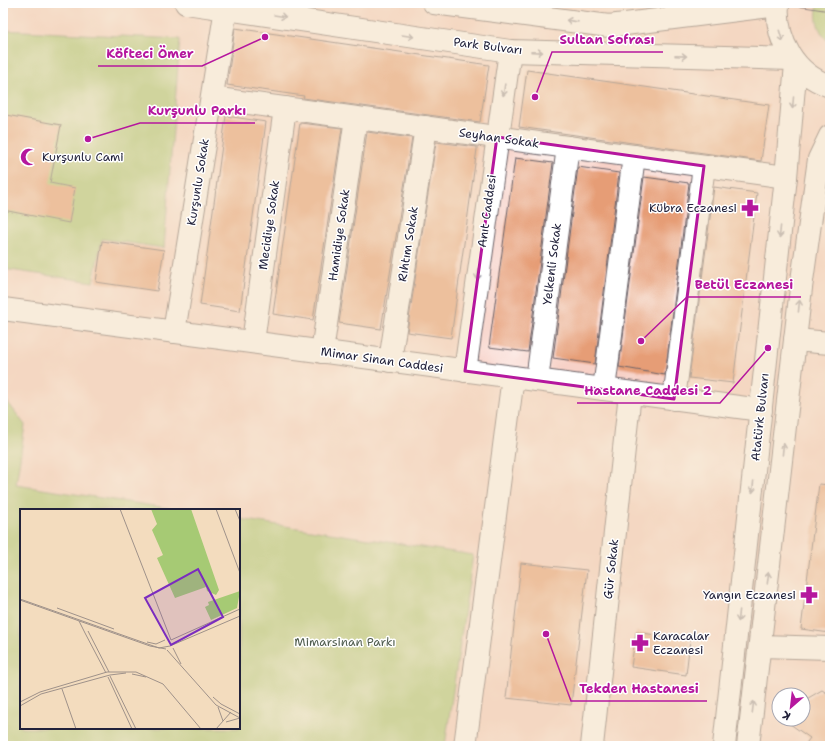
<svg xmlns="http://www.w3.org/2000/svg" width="833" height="749" font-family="'Shantell Sans',sans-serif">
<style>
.built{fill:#f7d1c7;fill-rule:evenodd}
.green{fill:#a6ca74;stroke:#647658}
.building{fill:#e69d76}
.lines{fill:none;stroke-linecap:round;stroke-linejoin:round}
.minor-casing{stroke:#6b6369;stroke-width:24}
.major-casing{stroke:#6b6369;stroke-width:24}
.highway-casing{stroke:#6b6369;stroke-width:24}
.minor{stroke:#fff;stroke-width:22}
.major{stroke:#fff;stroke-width:22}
.highway{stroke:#fff;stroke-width:22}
.tram{stroke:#22223b;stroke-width:1}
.oneway{stroke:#9c9ca7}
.marked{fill:none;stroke:#b5179e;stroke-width:3;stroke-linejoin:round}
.labels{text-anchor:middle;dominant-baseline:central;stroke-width:3;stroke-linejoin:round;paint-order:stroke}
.street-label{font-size:12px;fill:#22223b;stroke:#fff}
.poi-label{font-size:12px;fill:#22223b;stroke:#fff;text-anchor:start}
.park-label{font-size:12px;fill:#505d4f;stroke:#fff}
.inset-road{fill:none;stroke:#9f928a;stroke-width:1}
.view{fill:#7b2cbf;fill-opacity:0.15;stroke:#7b2cbf;stroke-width:2}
.inset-edge{fill:none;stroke:#22223b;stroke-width:2}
.leader{fill:none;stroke:#b5179e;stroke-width:1.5}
.callout-dot{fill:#b5179e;stroke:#fff;stroke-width:1.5}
.callout-label{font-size:13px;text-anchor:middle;font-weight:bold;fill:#b5179e;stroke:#fff;stroke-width:3;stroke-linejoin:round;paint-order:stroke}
</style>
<rect width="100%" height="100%" fill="#fff"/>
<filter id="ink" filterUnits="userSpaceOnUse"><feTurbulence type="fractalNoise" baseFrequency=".025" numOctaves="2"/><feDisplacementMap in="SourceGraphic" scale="8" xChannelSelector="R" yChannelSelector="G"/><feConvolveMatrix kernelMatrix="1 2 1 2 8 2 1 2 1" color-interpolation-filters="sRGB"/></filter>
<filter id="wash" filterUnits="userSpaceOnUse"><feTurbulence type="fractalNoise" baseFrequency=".012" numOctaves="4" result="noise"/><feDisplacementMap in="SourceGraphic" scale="16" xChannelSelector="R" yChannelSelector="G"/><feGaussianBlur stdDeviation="0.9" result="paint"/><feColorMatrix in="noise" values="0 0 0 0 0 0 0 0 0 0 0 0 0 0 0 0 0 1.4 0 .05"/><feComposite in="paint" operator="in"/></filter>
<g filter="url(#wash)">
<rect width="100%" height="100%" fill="#f3dcbe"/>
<!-- built -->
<path class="built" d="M3,3H830V746H445L472,555L239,519V510H180L16,485L25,425L3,396ZM779,695H803V719H779Z"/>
<!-- green -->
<g class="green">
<path d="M818,3H830V43C818,32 814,19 818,3Z"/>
<path d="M3,30L180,39L164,248L102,239L93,282L3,269Z"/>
<path d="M3,396L25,425L16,485L180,510H21V728H239V519L473,555L445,746H3Z"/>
</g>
<g id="blocks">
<!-- building -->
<g class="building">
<path d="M235,28L489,65L480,122L303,98L304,96L227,85Z"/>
<path d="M527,70L769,105L761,161L519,127Z"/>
<path d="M6,115L61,125L50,183L75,188L69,223L3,210V131Z"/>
<path d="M226,116L266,122L240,311L200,305Z"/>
<path d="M300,123L342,128L313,320L273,314Z"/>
<path d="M367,132L412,138L381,329L339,323Z"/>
<path d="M436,142L477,147V149L451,338L407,332Z"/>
<path d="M515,158L553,163L528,352L489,347Z"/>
<path d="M578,167L619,173L595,364L553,358Z"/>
<path d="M644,177L689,183L665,375L619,367Z"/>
<path d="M714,187L757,193L733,383L689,378Z"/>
<path d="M102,241L164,250L157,291L96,282Z"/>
<path d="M819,484L830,485V633L801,629Z"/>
<path d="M521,563L587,570L571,705L506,698Z"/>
<path d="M636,632L690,640L686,675L631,667Z"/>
<path d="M822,690L830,695V746H804L810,738L783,719H803V701Z"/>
</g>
</g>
</g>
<g filter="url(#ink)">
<use href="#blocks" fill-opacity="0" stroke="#6b6369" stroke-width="1"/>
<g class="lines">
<!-- minor casing -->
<g class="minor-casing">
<g id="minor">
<path d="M212,98L786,177"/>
<path d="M3,309L761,410"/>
<path d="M174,332L226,8"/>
<path d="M795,340L830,343"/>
<path d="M253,342L285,108"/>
<path d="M322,352L356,118"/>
<path d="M390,361L426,127"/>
<path d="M465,371L510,51"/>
<path d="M537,380L568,147"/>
<path d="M604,389L634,156"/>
<path d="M674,399L704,166"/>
<path d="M760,646L830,648"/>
<path d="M465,746L513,377"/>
<path d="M592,746L630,393"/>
</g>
</g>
<!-- major casing -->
<g class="major-casing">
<g id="major">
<path d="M724,746L786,177L796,64"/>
<path d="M748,746L801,288L819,159L830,136"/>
</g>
</g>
<!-- highway casing -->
<g class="highway-casing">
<g id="highway">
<path d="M186,3L510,51L792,59"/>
<path d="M434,3L609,26L778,5"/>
<path d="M778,3C775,40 794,74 830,86"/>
</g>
</g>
<!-- minor -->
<use href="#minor" class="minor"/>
<!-- major -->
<use href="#major" class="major"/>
<!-- highway -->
<use href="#highway" class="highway"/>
<!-- tram -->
<path class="tram" d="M778,3L830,11"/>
</g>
<!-- one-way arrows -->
<defs><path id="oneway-shaft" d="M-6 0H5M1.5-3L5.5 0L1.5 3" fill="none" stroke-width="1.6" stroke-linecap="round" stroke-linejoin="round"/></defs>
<g class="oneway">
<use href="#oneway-shaft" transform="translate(280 16) rotate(9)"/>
<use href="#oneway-shaft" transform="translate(572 21) rotate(-172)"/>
<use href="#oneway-shaft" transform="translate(408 36) rotate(9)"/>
<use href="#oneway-shaft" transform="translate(781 36) rotate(73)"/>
<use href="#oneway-shaft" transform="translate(537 52) rotate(2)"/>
<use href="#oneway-shaft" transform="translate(681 56) rotate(2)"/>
<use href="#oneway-shaft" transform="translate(504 90) rotate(98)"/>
<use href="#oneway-shaft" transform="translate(793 103) rotate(95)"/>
<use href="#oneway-shaft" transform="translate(780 232) rotate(96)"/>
<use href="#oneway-shaft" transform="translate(478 274) rotate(98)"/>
<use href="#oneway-shaft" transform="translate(799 306) rotate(-84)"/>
<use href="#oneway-shaft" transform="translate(783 449) rotate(-84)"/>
<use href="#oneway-shaft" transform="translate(753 487) rotate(96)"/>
<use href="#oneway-shaft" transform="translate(768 578) rotate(-83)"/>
<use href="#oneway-shaft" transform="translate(739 616) rotate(96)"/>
<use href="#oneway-shaft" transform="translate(753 707) rotate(-83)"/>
</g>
</g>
<!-- marked area -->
<path d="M0 0H833V749H0ZM497,137L704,166L674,399L465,371Z" fill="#f3dcbe" fill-opacity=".55" fill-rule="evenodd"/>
<path class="marked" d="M497,137L704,166L674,399L465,371Z"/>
<!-- icons -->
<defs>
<g id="mosque-bare" transform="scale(1.38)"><path d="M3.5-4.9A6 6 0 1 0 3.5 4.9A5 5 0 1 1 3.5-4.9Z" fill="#b5179e" stroke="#fff" stroke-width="2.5" paint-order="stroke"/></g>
<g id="pharmacy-bare" transform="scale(1.38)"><path d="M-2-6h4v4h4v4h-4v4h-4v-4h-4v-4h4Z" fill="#b5179e" stroke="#fff" stroke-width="2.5" paint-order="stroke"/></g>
</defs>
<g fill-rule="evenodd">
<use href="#mosque-bare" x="29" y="157"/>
<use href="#pharmacy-bare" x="750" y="208"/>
<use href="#pharmacy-bare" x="809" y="595"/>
<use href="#pharmacy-bare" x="640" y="643"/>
</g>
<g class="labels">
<!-- street labels -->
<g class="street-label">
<text transform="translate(488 46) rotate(7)">Park Bulvarı</text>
<text transform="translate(499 138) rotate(8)">Seyhan Sokak</text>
<text transform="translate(198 182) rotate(-81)">Kurşunlu Sokak</text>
<text transform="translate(487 211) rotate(-82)">Anıt Caddesi</text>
<text transform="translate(269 225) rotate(-82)">Mecidiye Sokak</text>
<text transform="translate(339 235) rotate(-82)">Hamidiye Sokak</text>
<text transform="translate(408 244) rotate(-81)">Rıhtım Sokak</text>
<text transform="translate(552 264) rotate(-83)">Yelkenli Sokak</text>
<text transform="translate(382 360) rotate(8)">Mimar Sinan Caddesi</text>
<text transform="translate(760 417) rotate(-84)">Atatürk Bulvarı</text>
<text transform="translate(611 569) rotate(-84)">Gür Sokak</text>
</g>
<!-- poi labels -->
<g class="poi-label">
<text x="42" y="157">Kurşunlu Cami</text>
<text x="737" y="208" text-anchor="end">Kübra Eczanesi</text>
<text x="796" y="595" text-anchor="end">Yangın Eczanesi</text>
<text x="653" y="636">Karacalar<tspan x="653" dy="14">Eczanesi</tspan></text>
</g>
<!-- park labels -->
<g class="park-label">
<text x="345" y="642">Mimarsinan Parkı</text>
</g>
</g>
<!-- overview -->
<g transform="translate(20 509)">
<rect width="220" height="220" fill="#f3dcbe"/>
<path d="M131,0H171L199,81L196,86L187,82L186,78L155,89L137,49L143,46L132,21L137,15ZM220,82L217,99L191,111L185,98L189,96L188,93Z" fill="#a6ca74"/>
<path class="inset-road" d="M100,0L151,131M196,0L220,64M215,0L220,12M0,90L139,139L150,137L220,107M0,91L130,137L146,140M37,99L94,120M59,112L65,124M68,122L89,163M65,124L86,164M151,131L220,100M127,133L136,135L145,131M153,139L161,155M147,141L196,196L220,209M112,165L126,168M90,167L116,220M88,168L112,220M42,180L56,220M193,188L201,195L220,205M0,193L20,183L87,163H116L143,175L181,220M0,197L21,185L90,166L106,164M198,198L203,212M206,213L220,209M196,220L211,203"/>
<path class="view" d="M178,60L203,108L151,136L125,89Z"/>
<rect width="220" height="220" class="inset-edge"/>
</g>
<!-- callouts -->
<path class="leader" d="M535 97L552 52H663M265 37L202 66H98M88 139L140 123H255M641 341L687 297H801M768 348L720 403H577M546 634L571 701H707"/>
<g class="callout-dot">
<circle cx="535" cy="97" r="4"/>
<circle cx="265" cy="37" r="4"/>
<circle cx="88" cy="139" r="4"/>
<circle cx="641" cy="341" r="4"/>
<circle cx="768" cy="348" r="4"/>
<circle cx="546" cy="634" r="4"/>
</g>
<g class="callout-label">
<text x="607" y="44">Sultan Sofrası</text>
<text x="150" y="58">Köfteci Ömer</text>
<text x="197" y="115">Kurşunlu Parkı</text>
<text x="744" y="289">Betül Eczanesi</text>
<text x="648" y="395">Hastane Caddesi 2</text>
<text x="639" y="693">Tekden Hastanesi</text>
</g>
<!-- margin -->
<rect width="833" height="749" fill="none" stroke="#fff" stroke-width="16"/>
<!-- north arrow -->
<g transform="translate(791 707) rotate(208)"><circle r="19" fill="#ffffff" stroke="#a7a7b1"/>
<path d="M0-3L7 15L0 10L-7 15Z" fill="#b5179e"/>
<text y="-6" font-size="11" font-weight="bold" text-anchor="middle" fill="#22223b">K</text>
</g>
</svg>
